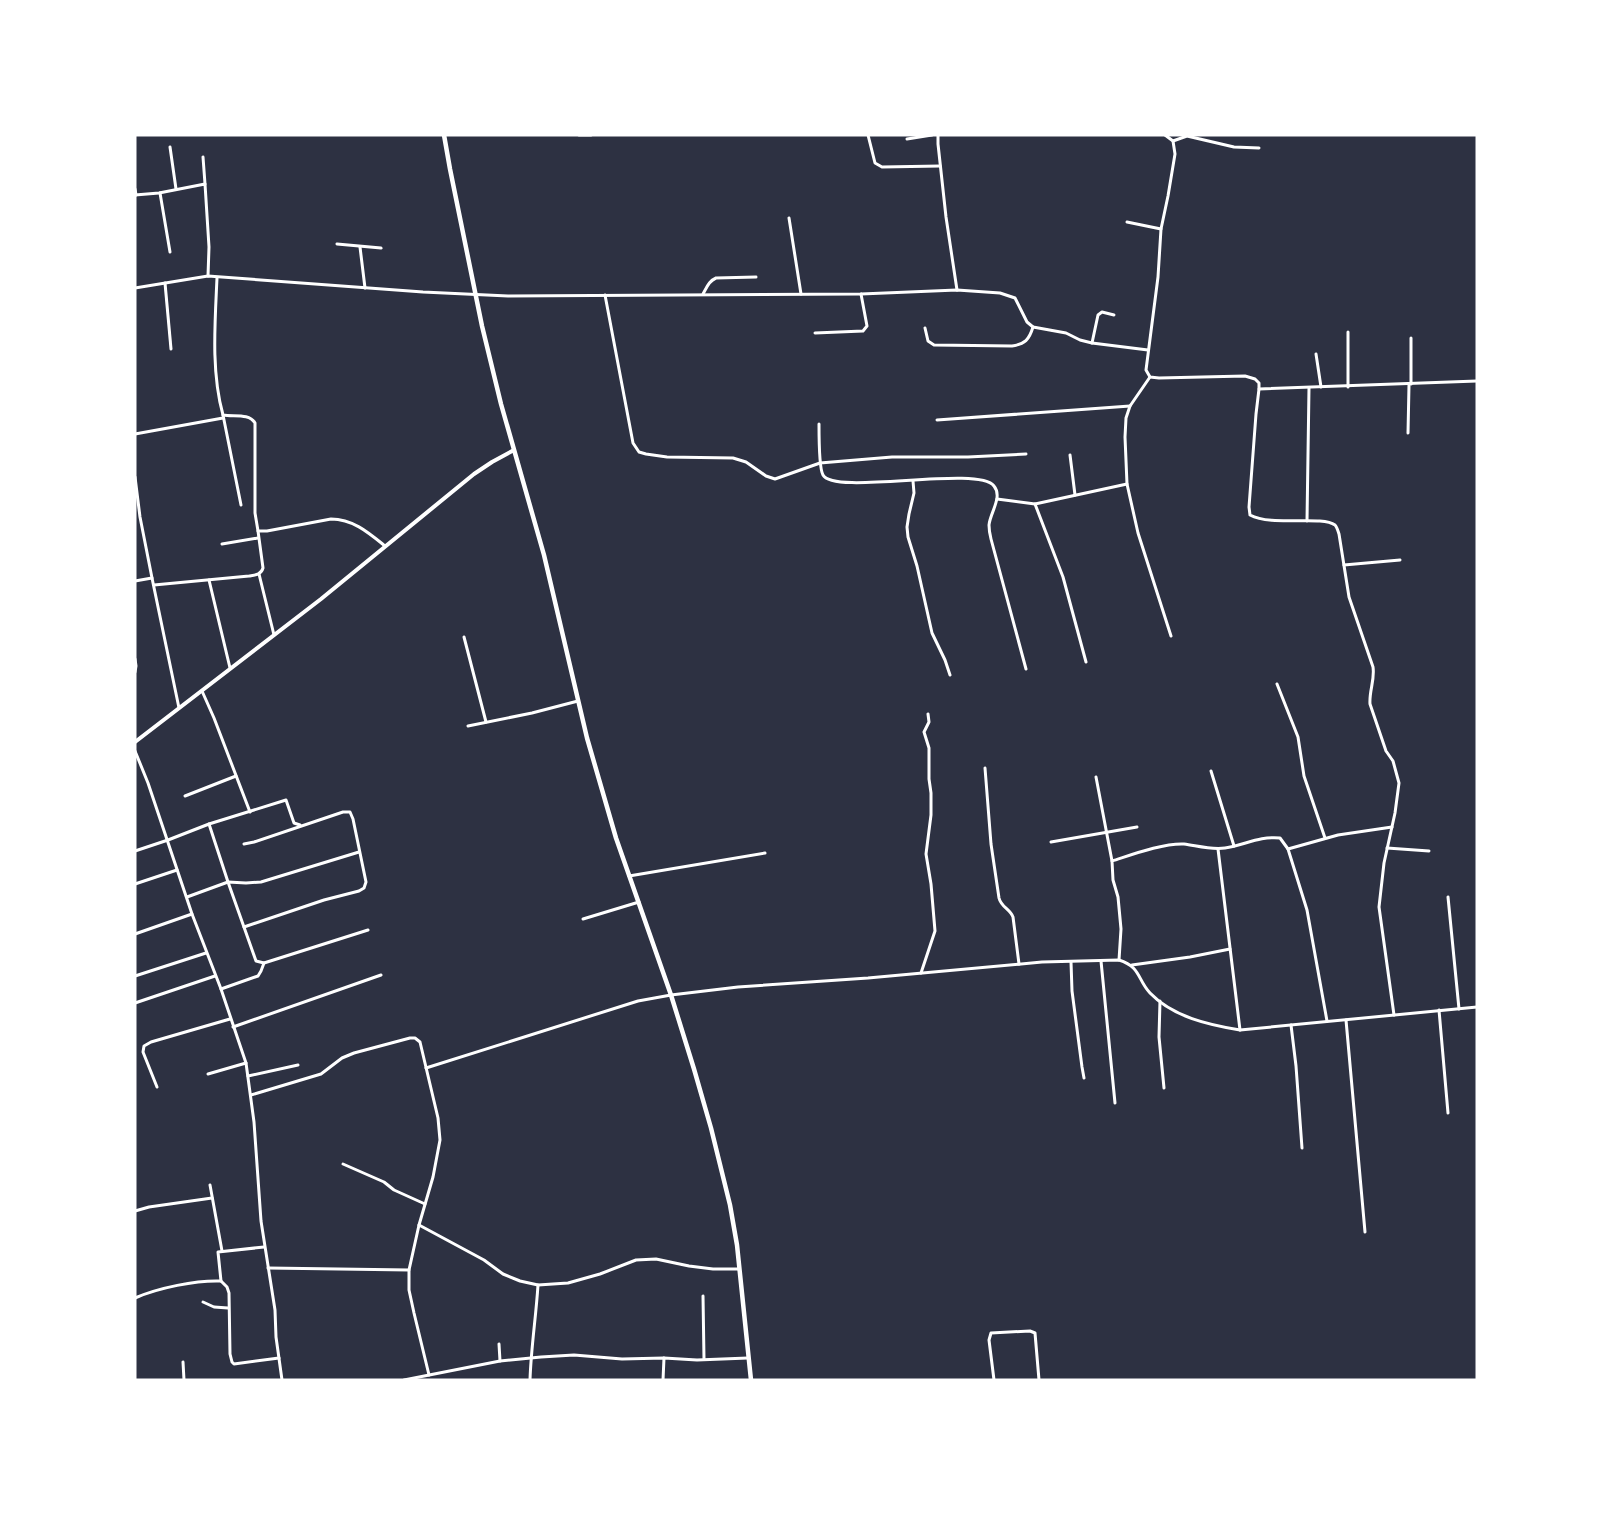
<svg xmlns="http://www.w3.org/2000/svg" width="1612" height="1515" font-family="Poppins,sans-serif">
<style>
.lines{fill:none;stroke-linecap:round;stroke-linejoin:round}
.minor{stroke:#fff;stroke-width:3}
.tertiary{stroke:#fff;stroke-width:4}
.secondary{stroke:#fff;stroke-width:4.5}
</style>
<rect width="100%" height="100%" fill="#2d3142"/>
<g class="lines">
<!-- minor -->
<g class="minor">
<path d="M579,135H591"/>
<path d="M868,135L875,163L882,167L940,166"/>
<path d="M938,135V144L946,217L957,290"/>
<path d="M1165,135L1173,141L1175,154L1168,196L1161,229L1158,277L1146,370L1150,377L1159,378L1245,376L1255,379L1259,383V389L1256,414L1249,507L1250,515C1272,527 1321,515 1335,525C1337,527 1338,531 1339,534L1349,597L1373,667C1375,680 1369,691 1370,704L1386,751L1393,761L1399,783L1395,813L1384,863L1379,907L1394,1015"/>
<path d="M907,139L932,135"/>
<path d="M1173,141L1187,136L1234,147L1259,148"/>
<path d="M170,147L176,189"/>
<path d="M203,157L205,184"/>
<path d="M135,189L136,195"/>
<path d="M160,193L170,252"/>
<path d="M135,195L159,193L205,184L209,247L208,276"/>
<path d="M789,218L801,294"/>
<path d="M1127,222L1161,229"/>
<path d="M337,244L381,248"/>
<path d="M360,247L365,288"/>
<path d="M217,278C215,323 211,372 223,415C234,417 249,413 255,423V513L258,531H267L331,519C353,519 369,533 385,546"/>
<path d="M165,283L171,349"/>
<path d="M135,288L208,276L423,292L508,296L861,294L957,290L1000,293L1015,298L1027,322L1033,327L1066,333L1080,340L1092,343L1148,350"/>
<path d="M703,294C707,287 709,281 716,278L756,277"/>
<path d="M605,295L633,443L639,452L646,454L667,457L733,458L746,462L766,476L775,479L820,463L892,457H968L1026,454"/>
<path d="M925,328L928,341L934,345L1012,346C1025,344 1029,340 1033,327"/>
<path d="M1348,332V387"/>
<path d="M815,333L863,331L867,326L861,294"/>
<path d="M1411,338V384"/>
<path d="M1092,343L1098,315L1102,312L1114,315"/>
<path d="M1316,354L1321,387"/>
<path d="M1150,377L1130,406L1126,418L1125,437L1127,484L1138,533L1171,636"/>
<path d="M1259,389L1477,381"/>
<path d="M223,415L241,505"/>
<path d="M937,420L1130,406"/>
<path d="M819,424C819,434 819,468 823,475C834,496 978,465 994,486C1003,497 990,513 989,525C989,530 990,535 991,539L1026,669"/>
<path d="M1408,433L1409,385"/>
<path d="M135,434L223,418"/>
<path d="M1070,455L1075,495"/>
<path d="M135,477L140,517L152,578L179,708"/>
<path d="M913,481L914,493L909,514L907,527L908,537L917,566L932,633L945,660L950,675"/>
<path d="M997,499L1035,504L1127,484"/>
<path d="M1035,504L1063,577L1086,662"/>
<path d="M1307,521L1309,388"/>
<path d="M222,544L258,538"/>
<path d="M1344,565L1400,560"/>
<path d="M259,574L274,635"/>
<path d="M209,580L230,668"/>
<path d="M135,581L152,578"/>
<path d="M154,585L249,576C255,575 261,575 263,568L258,531"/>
<path d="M464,637L486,722"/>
<path d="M135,659L136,666L135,672"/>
<path d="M1277,684L1298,737L1304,776L1325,838"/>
<path d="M202,691L214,718L250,812"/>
<path d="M468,726L532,713L578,701"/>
<path d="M135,751L148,783L192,914L221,989L246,1063L254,1122L261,1221L275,1310L276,1337L282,1380"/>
<path d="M985,768L991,844L999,898C1001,907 1010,909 1013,917L1019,964"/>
<path d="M1211,771L1234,846"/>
<path d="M1096,777L1112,861"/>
<path d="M185,796L236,776"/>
<path d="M209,824L228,882L256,961L264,963L368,930"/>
<path d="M1051,842L1137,827"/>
<path d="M244,844L254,842L343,812H350L353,819L366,882L364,888L359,891L324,900L244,927"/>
<path d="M1387,848L1429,851"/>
<path d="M1218,849L1240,1030"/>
<path d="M135,851L168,840L209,824L286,800L294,823L300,825"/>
<path d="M629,876L765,853"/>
<path d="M135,884L177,870"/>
<path d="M187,897L228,882L246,883L261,882L359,852"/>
<path d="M1448,897L1459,1009"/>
<path d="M583,919L639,902"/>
<path d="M135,934L192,914"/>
<path d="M1119,960L1121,929L1118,897L1113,880L1112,861C1131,855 1163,843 1184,844C1198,846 1211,850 1225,848C1245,845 1259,836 1280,838L1288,849"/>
<path d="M1101,961L1115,1103"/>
<path d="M1071,962L1072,991L1082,1067L1084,1078"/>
<path d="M1132,965L1190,957L1230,949"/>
<path d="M921,973L935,931L931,884L926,854L931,815V793L929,779V748L924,732L929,722L928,714"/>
<path d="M135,976L206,953"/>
<path d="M221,989L258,976L261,971L264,963"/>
<path d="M1160,1001L1159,1037L1164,1088"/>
<path d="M135,1003L215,976"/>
<path d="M1439,1010L1448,1113"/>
<path d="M1346,1020L1365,1232"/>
<path d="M1327,1021L1307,910L1288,849L1338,835L1392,827"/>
<path d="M1291,1025L1296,1066L1302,1148"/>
<path d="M233,1027L381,975"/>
<path d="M426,1068L638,1001L671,995L738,987L868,978L1042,962L1119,960C1141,967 1137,979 1150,993C1173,1017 1209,1025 1240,1030L1477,1007"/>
<path d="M208,1074L246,1063"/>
<path d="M248,1076L298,1065"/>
<path d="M157,1087L143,1052L144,1046L151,1042L230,1019"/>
<path d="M251,1095L321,1074L342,1058L354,1053L410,1038H415L420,1042L438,1118L440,1140L433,1177L419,1225L409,1270V1290L414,1313L429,1375"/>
<path d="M343,1164L384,1182L394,1190L425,1204"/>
<path d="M210,1185L222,1251"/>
<path d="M135,1211L149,1207L212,1198"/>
<path d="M419,1225L484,1260L503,1274L520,1281L538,1285L568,1283L600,1274L636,1260L656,1259L689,1266L713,1269H739"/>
<path d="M264,1247L218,1252L221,1281L227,1287L229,1293L230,1354L232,1362L234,1364L279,1358"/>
<path d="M268,1268L409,1270"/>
<path d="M703,1296L704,1359"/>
<path d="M135,1298C158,1288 196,1280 221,1281"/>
<path d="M203,1302L214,1307L228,1308"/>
<path d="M499,1344L500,1361"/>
<path d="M183,1362L184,1380"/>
<path d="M404,1380L500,1361L541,1357L574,1355L622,1359L664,1358L697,1360L748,1358"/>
<path d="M530,1380C531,1348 536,1317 538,1285"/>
<path d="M663,1380L664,1358"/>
<path d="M994,1380L989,1340L991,1333L1030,1331L1035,1333L1039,1380"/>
</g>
<!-- tertiary -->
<path class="tertiary" d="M135,742L321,599L474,474L492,462L514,450"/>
<!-- secondary -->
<path class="secondary" d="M444,135L450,169L482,326L501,404L544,555L587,738L616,838L671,995L694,1069L711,1128L730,1205L737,1245L751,1380"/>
</g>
<!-- border -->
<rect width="1612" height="1515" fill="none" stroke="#ffffff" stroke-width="273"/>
</svg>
